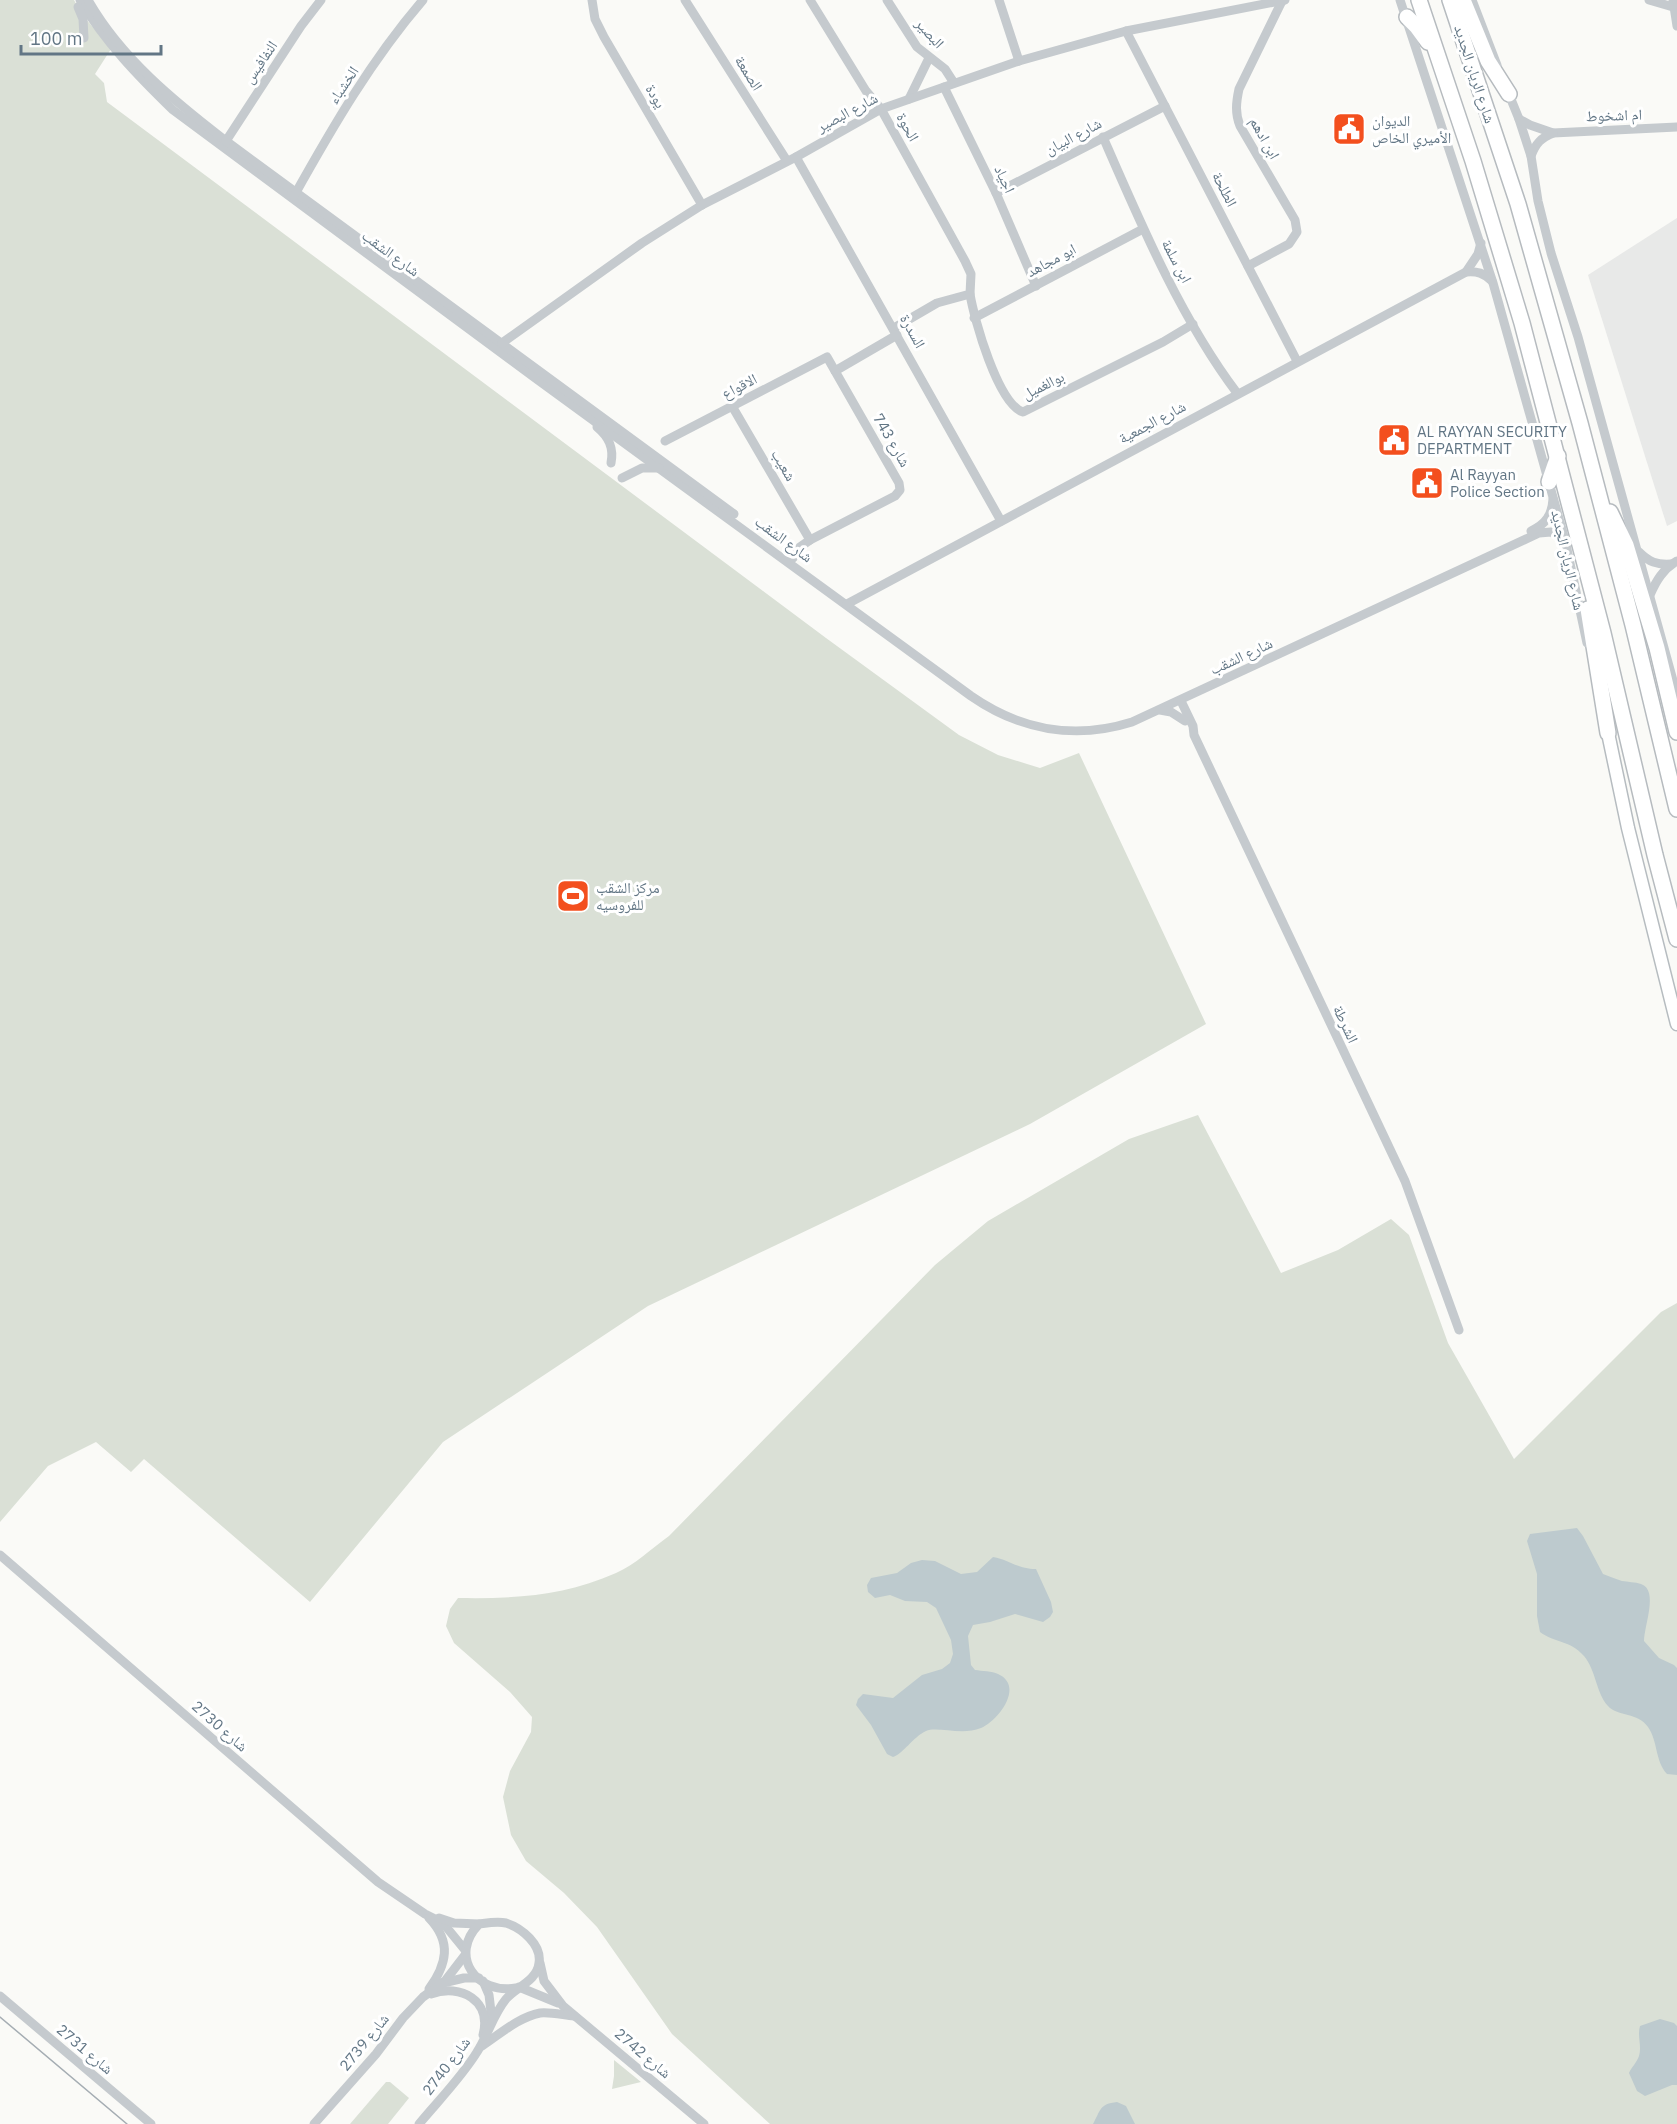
<svg xmlns="http://www.w3.org/2000/svg" width="1677" height="2124" font-family="'IBM Plex Sans','Noto Naskh Arabic',sans-serif">
<style>
.built{fill:#e8e9e8}
.green{fill:#dae0d6}
.water{fill:#bdcace}
.lines{fill:none;stroke-linecap:round;stroke-linejoin:round}
.major-casing{stroke:#b6bcc0;stroke-width:15}
.highway-casing{stroke:#b6bbbf;stroke-width:18}
.minor{stroke:#c5cace;stroke-width:9}
.major{stroke:#fff;stroke-width:12}
.highway{stroke:#fff;stroke-width:15}
.tram{stroke:#a5adb3;stroke-width:1.5}
.labels{text-anchor:middle;dominant-baseline:central;stroke-width:6;stroke-linejoin:round;paint-order:stroke}
.street-label{font-size:15px;fill:#627685;stroke:#fff}
.poi-label{font-size:15px;fill:#627685;stroke:#fff;text-anchor:start}
</style>
<rect width="100%" height="100%" fill="#fafaf7"/>
<!-- built -->
<path class="built" d="M1677,218V521L1667,526L1588,275Z"/>
<!-- green -->
<g class="green">
<path d="M0,0H74L81,13L111,49L95,74L104,83L107,102L826,638L959,735L998,755L1040,768L1079,753L1206,1024L1030,1124L648,1306L443,1442L310,1602L144,1459L131,1472L96,1442L48,1466L0,1522Z"/>
<path d="M1198,1115L1281,1273L1338,1250L1391,1219L1409,1235L1448,1343L1514,1459L1661,1312L1677,1303V2124H770L672,2034L597,1927L564,1893L526,1861L511,1835L503,1797L510,1771L531,1732L532,1717L510,1692L454,1643L446,1626L450,1609L458,1598C514,1599 564,1596 616,1573C635,1565 652,1548 669,1536L935,1265L988,1221L1129,1139Z"/>
<path d="M614,2060L641,2082L612,2089L614,2076Z"/>
<path d="M386,2082H390L409,2098L388,2124H350Z"/>
</g>
<!-- water -->
<g class="water">
<path d="M1577,1528L1583,1536L1603,1574C1609,1576 1615,1579 1622,1581C1628,1582 1635,1582 1641,1584C1659,1590 1644,1626 1644,1641L1659,1658L1674,1665L1677,1668V1775L1667,1774C1655,1761 1658,1741 1648,1727C1638,1712 1618,1717 1608,1706C1596,1693 1596,1670 1584,1656C1570,1640 1555,1643 1540,1632L1537,1616V1574L1527,1541L1530,1534Z"/>
<path d="M993,1557C1010,1560 1017,1569 1036,1569L1051,1602L1053,1612L1050,1617L1043,1622L1015,1614L990,1622L973,1625L968,1636L971,1665L975,1670C982,1671 992,1671 998,1674C1025,1686 998,1721 981,1728C962,1736 937,1726 926,1731C913,1737 903,1754 893,1757L887,1754L871,1725L856,1705L858,1699L863,1694L893,1698L922,1675L942,1669L950,1663L953,1654L951,1640L936,1608L927,1602L905,1601L890,1595L875,1598L868,1592L867,1585L871,1578L897,1573L911,1563L922,1560L935,1561L961,1574L977,1572Z"/>
<path d="M1660,2019L1674,2023L1677,2026V2085H1672L1645,2096L1637,2091L1629,2073C1631,2068 1637,2062 1639,2056C1642,2046 1637,2036 1640,2026Z"/>
<path d="M1117,2102L1126,2106L1135,2124H1093C1101,2110 1099,2104 1117,2102Z"/>
</g>
<g class="lines">
<!-- major casing -->
<g class="major-casing">
<path id="major" d="M1608,733L1628,828L1677,1024"/>
</g>
<!-- highway casing -->
<g class="highway-casing">
<g id="highway">
<path d="M1419,0L1473,161L1522,323L1603,633L1655,855L1677,939"/>
<path d="M1450,0L1518,204L1580,423L1633,625L1677,809"/>
<path d="M1463,0L1488,61L1509,94"/>
<path d="M1407,17L1417,27L1428,42"/>
<path d="M1549,482L1558,456"/>
<path d="M1610,512L1626,545L1657,648L1677,732"/>
<path d="M1588,609L1608,733"/>
</g>
</g>
<!-- minor -->
<g class="minor">
<path d="M80,0C105,42 138,76 173,110L535,378L971,696C1020,730 1075,740 1132,722L1539,533L1551,532L1565,540"/>
<path d="M88,0C121,58 174,101 226,141L734,514"/>
<path d="M592,0L595,19L604,37L702,205"/>
<path d="M685,0L787,161"/>
<path d="M810,0L866,91L881,109L965,261L971,274L970,294L937,303L894,328"/>
<path d="M887,0L917,47L945,69L954,83"/>
<path d="M999,0L1019,61"/>
<path d="M1400,0L1493,283L1565,540L1587,643"/>
<path d="M1472,0L1497,65"/>
<path d="M1649,0L1673,7"/>
<path d="M1673,0L1677,26"/>
<path d="M78,7L83,19L84,38"/>
<path d="M1126,31L1297,361"/>
<path d="M944,87L996,193L1036,286"/>
<path d="M1508,92L1519,119L1531,156L1538,201L1551,253L1578,337L1677,695"/>
<path d="M909,99L929,58"/>
<path d="M1519,119L1530,125L1553,133L1677,127"/>
<path d="M1103,137C1140,222 1181,319 1237,393"/>
<path d="M226,141L301,26L321,0"/>
<path d="M1531,156C1536,143 1541,138 1553,133"/>
<path d="M796,157L1001,521"/>
<path d="M996,193L1165,106"/>
<path d="M294,196C332,128 372,59 423,0"/>
<path d="M1248,266L1289,244L1297,232L1295,220L1240,126C1235,113 1236,103 1239,89L1282,1"/>
<path d="M1466,272L1478,254L1481,243"/>
<path d="M970,294C974,319 998,404 1023,412L1163,342L1193,324"/>
<path d="M974,318L1143,229"/>
<path d="M502,343L642,243L702,205L796,157L881,109L1019,61L1126,31L1285,0"/>
<path d="M835,371L897,335"/>
<path d="M732,406L810,540"/>
<path d="M597,427C609,437 614,448 611,463"/>
<path d="M665,441L827,357L899,483L900,490L895,496L810,540L800,547L793,558"/>
<path d="M622,478L642,468H659"/>
<path d="M1531,531C1546,524 1552,515 1553,499"/>
<path d="M1639,552C1649,562 1657,565 1671,564"/>
<path d="M1650,595C1656,581 1663,569 1677,561"/>
<path d="M847,604L1466,272C1477,271 1484,273 1492,281"/>
<path d="M1181,701L1193,726L1194,735L1405,1181L1459,1330"/>
<path d="M1160,710L1171,712L1185,721"/>
<path d="M0,1555L378,1882L425,1914L443,1923L465,1950"/>
<path d="M429,1918C452,1942 447,1964 429,1989"/>
<path d="M439,1918L454,1923L479,1924"/>
<path d="M540,1963L544,1981L563,2006L704,2124"/>
<path d="M483,1981L489,1995L492,2020"/>
<path d="M443,1983L464,1978H479"/>
<path d="M519,1987L558,2003"/>
<path d="M431,1994C461,1983 492,2001 483,2035"/>
<path d="M0,1996L151,2124"/>
<path d="M482,2046C500,2034 519,2017 540,2013C551,2012 563,2015 574,2016"/>
<path d="M314,2124L376,2054L403,2018L423,1997L445,1981L465,1955"/>
<path d="M419,2124C438,2101 461,2078 477,2052C488,2035 493,2015 506,1999C516,1987 537,1981 539,1963C542,1945 522,1928 506,1923C497,1921 487,1923 479,1924C448,1956 477,1995 516,1988"/>
</g>
<!-- major -->
<use href="#major" class="major"/>
<!-- highway -->
<use href="#highway" class="highway"/>
<!-- tram -->
<path class="tram" d="M0,2017L127,2124"/>
</g>
<!-- icons -->
<defs>
<g id="civic-square" transform="scale(1.725)"><rect x="-9" y="-9" width="18" height="18" rx="4" fill="#f34f1e" stroke="#fff"/><path d="M-.6-6.5H3V-4.5H.6V-3L4-1V1h2V6H-6V1h2V-1L-.6-3ZM-1.2 2.5V6h2.4V2.5Z" fill="#fff"/></g>
<g id="stadium-square" transform="scale(1.725)"><rect x="-9" y="-9" width="18" height="18" rx="4" fill="#f34f1e" stroke="#fff"/><path d="M0-5a6.5 5 0 1 0 0 10a6.5 5 0 1 0 0-10ZM-3.5-1.8h7v3.6h-7Z" fill="#fff"/></g>
</defs>
<g fill-rule="evenodd">
<use href="#civic-square" x="1349" y="129"/>
<use href="#civic-square" x="1394" y="440"/>
<use href="#civic-square" x="1427" y="483"/>
<use href="#stadium-square" x="573" y="896"/>
</g>
<g class="labels">
<!-- street labels -->
<g class="street-label">
<text transform="translate(930 33) rotate(48)">البصير</text>
<text transform="translate(260 62) rotate(-56)">النفافيس</text>
<text transform="translate(749 73) rotate(58)">الصمعة</text>
<text transform="translate(1475 74) rotate(72)">شارع الريان الجديد</text>
<text transform="translate(343 85) rotate(-56)">الخشباء</text>
<text transform="translate(656 96) rotate(60)">يودة</text>
<text transform="translate(847 112) rotate(-28)">شارع البصير</text>
<text transform="translate(1614 115) rotate(-2)">ام اشخوط</text>
<text transform="translate(908 127) rotate(61)">الحوة</text>
<text transform="translate(1073 136) rotate(-28)">شارع البيان</text>
<text transform="translate(1265 138) rotate(61)">ابن ادهم</text>
<text transform="translate(1005 179) rotate(65)">اجياد</text>
<text transform="translate(1225 189) rotate(63)">الطلحة</text>
<text transform="translate(391 253) rotate(36)">شارع الشقب</text>
<text transform="translate(1051 260) rotate(-28)">ابو مجاهد</text>
<text transform="translate(1177 261) rotate(62)">ابن سلمة</text>
<text transform="translate(913 331) rotate(61)">السدرة</text>
<text transform="translate(1043 385) rotate(-26)">بوالغميل</text>
<text transform="translate(739 386) rotate(-27)">الاقواع</text>
<text transform="translate(1152 422) rotate(-28)">شارع الجمعية</text>
<text transform="translate(892 440) rotate(60)">شارع 743</text>
<text transform="translate(784 465) rotate(60)">شعيب</text>
<text transform="translate(784 539) rotate(36)">شارع الشقب</text>
<text transform="translate(1568 560) rotate(77)">شارع الريان الجديد</text>
<text transform="translate(1241 656) rotate(-25)">شارع الشقب</text>
<text transform="translate(1346 1024) rotate(65)">الشرطة</text>
<text transform="translate(220 1726) rotate(41)">شارع 2730</text>
<text transform="translate(364 2042) rotate(-51)">شارع 2739</text>
<text transform="translate(85 2049) rotate(40)">شارع 2731</text>
<text transform="translate(643 2053) rotate(40)">شارع 2742</text>
<text transform="translate(446 2066) rotate(-53)">شارع 2740</text>
</g>
<!-- poi labels -->
<g class="poi-label">
<text x="1372" y="120">الديوان<tspan x="1372" dy="17">الأميري الخاص</tspan></text>
<text x="1417" y="431">AL RAYYAN SECURITY<tspan x="1417" dy="17">DEPARTMENT</tspan></text>
<text x="1450" y="474">Al Rayyan<tspan x="1450" dy="17">Police Section</tspan></text>
<text x="596" y="887">مركز الشقب<tspan x="596" dy="17">للفروسيه</tspan></text>
</g>
</g>
<!-- scale -->
<path d="M21 45v9h140v-9" fill="none" stroke="#627685" stroke-width="3"/>
<text x="30" y="45" font-size="18" fill="#627685" stroke="#ffffff" stroke-width="4.5" paint-order="stroke">100 m</text>
</svg>
